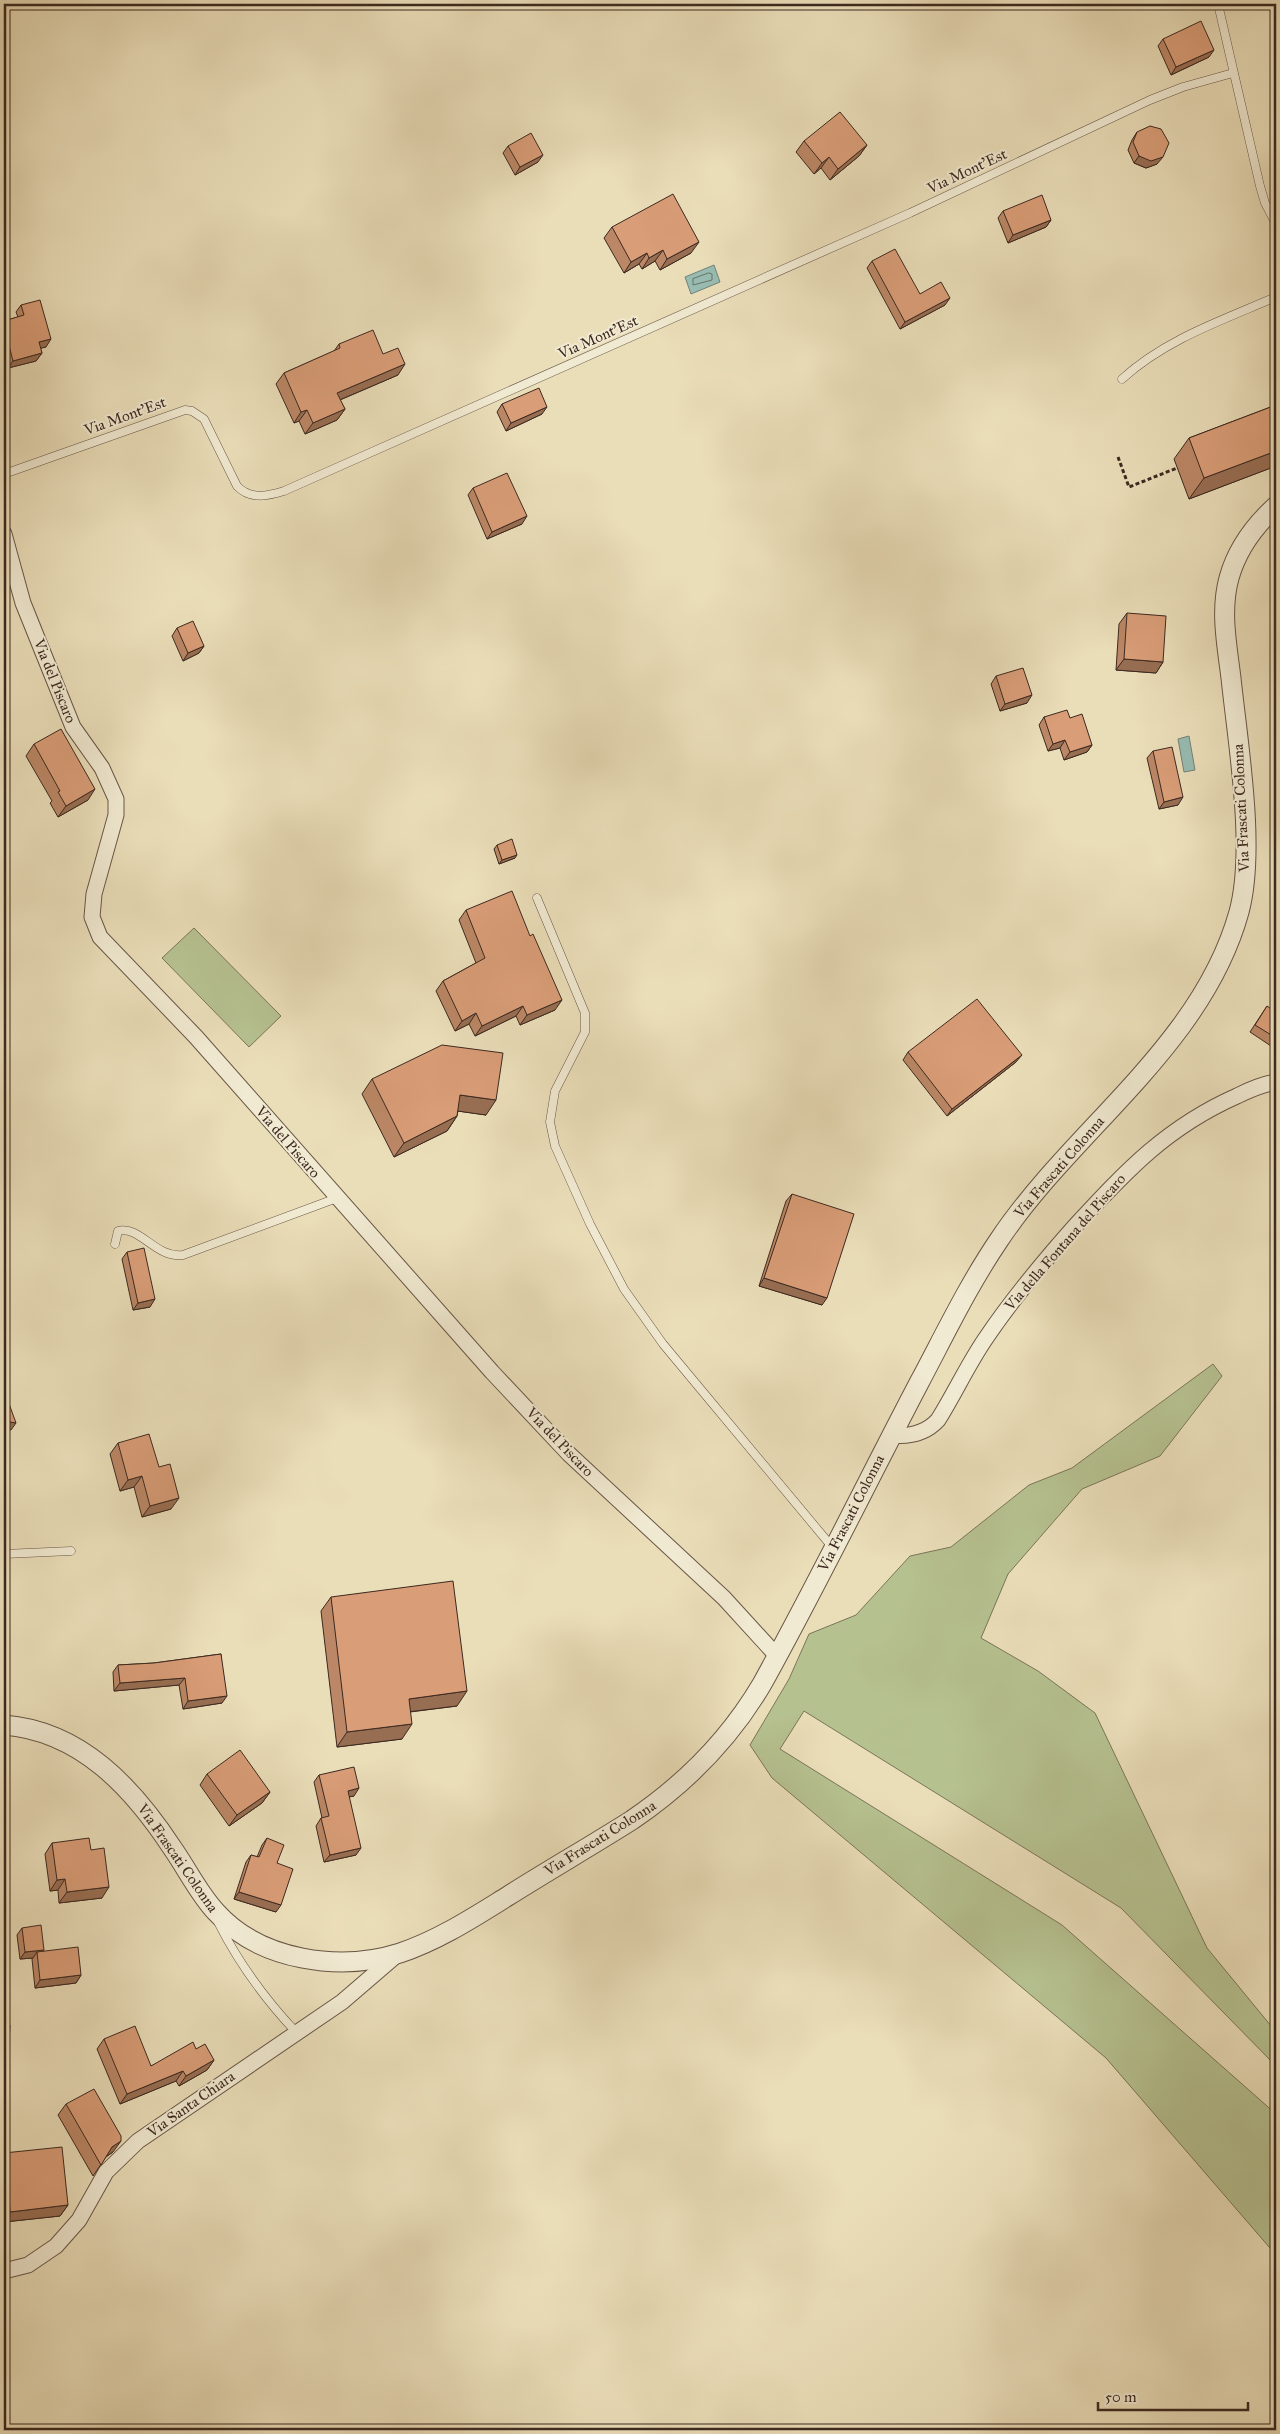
<svg xmlns="http://www.w3.org/2000/svg" width="1280" height="2434" font-family="'IM FELL Great Primer',serif">
<style>
.green{fill:#b6c190;stroke:#7a7558}
.water{fill:#98bcb2;stroke:#748178}
.lines{fill:none;stroke-linecap:round;stroke-linejoin:round}
.shore{stroke:#6a7269;stroke-width:1}
.service-casing{stroke:#685646;stroke-width:9}
.minor-casing{stroke:#685646;stroke-width:17}
.tertiary-casing{stroke:#685646;stroke-width:21}
.path{stroke:#3d2920;stroke-width:3;stroke-dasharray:4 2.5;stroke-linecap:butt}
.service{stroke:#f1ead2;stroke-width:8}
.minor{stroke:#f1ead2;stroke-width:15}
.tertiary{stroke:#f1ead2;stroke-width:19}
.wall{fill:#bb8766;stroke:#3d2920}
.shaded-wall{fill:#986e53;stroke:#3d2920}
.building{fill:#d99d77;stroke:#3d2920}
.labels{text-anchor:middle;dominant-baseline:central;stroke-width:4;stroke-linejoin:round;paint-order:stroke}
.street-label{font-size:15px;fill:#3d2920;stroke:#f1ead2}
</style>
<rect width="100%" height="100%" fill="#eadeb9"/>
<filter id="stains"><feTurbulence type="fractalNoise" baseFrequency=".004" numOctaves="4"/><feColorMatrix values="0 0 0 0 .2 0 0 0 0 .09 0 0 0 0 .02 0 0 0 .5 -.17"/></filter>
<radialGradient id="worn" r=".72"><stop offset=".6" stop-color="#630" stop-opacity="0"/><stop offset="1" stop-color="#630" stop-opacity=".3"/></radialGradient>
<!-- green -->
<g class="green">
<path d="M194,928L281,1016L249,1047L162,958Z"/>
<path d="M1213,1364L1222,1376L1160,1456L1082,1489L1008,1574L981,1638L1038,1671L1095,1713L1207,1948L1276,2032V2066L1121,1908L804,1711L780,1749L1062,1925L1276,2114V2255L1106,2058L772,1778L750,1745L789,1679L809,1634L856,1615L910,1556L951,1547L1029,1485L1072,1468Z"/>
</g>
<!-- water -->
<g class="water">
<path d="M714,265L720,282L691,294L685,277Z"/>
<path d="M1189,736L1195,770L1184,772L1178,739Z"/>
</g>
<g class="lines">
<!-- shore -->
<path class="shore" d="M709,273L712,274V280L693,285V279Z"/>
<!-- service casing -->
<g class="service-casing">
<g id="service">
<path d="M1218,4L1260,186L1265,203L1276,224"/>
<path d="M1122,379C1166,339 1223,320 1276,297"/>
<path d="M4,474L185,410L192,411L204,419L237,486C250,500 268,496 284,491L910,213L1150,100L1183,87L1233,73"/>
<path d="M537,898L585,1013V1032L555,1091L550,1122L555,1146L590,1224L624,1289L663,1344L833,1548"/>
<path d="M115,1244L118,1231C140,1225 156,1259 183,1255L337,1198"/>
<path d="M4,1554L71,1551"/>
<path d="M218,1922C239,1964 264,1998 296,2032"/>
</g>
</g>
<!-- minor casing -->
<g class="minor-casing">
<g id="minor">
<path d="M4,534L23,603L73,727L102,768L116,799V815L94,894L92,917L100,937L196,1037L492,1372L569,1454L724,1598L777,1656"/>
<path d="M891,1435C909,1437 926,1433 938,1420C955,1393 968,1364 986,1338C1013,1298 1044,1261 1076,1225C1127,1170 1167,1127 1237,1096C1249,1090 1263,1084 1276,1082"/>
<path d="M4,2271L28,2265L56,2246L79,2220L106,2172L138,2141L342,2002L399,1953"/>
</g>
</g>
<!-- tertiary casing -->
<g class="tertiary-casing">
<path id="tertiary" d="M4,1725C81,1731 133,1788 173,1849C187,1869 199,1894 216,1912C260,1961 340,1972 400,1953C439,1940 474,1917 508,1896C549,1870 591,1846 632,1820C685,1784 729,1740 762,1684C817,1585 867,1482 920,1381C945,1334 969,1284 999,1240C1073,1129 1202,1046 1239,912C1256,849 1238,745 1231,678C1227,645 1220,611 1229,578C1237,549 1254,526 1276,506"/>
</g>
<!-- path -->
<path class="path" d="M1118,457L1129,487L1177,468"/>
<!-- service -->
<use href="#service" class="service"/>
<!-- minor -->
<use href="#minor" class="minor"/>
<!-- tertiary -->
<use href="#tertiary" class="tertiary"/>
</g>
<!-- wall -->
<g class="wall">
<path d="M1163,39L1209,57L1171,75L1158,46Z"/>
<path d="M1137,132L1157,164L1146,168L1134,163L1128,150L1132,140Z"/>
<path d="M804,141L867,145L859,156L830,180L821,168L814,174L796,152Z"/>
<path d="M508,146L538,162L515,175L503,153Z"/>
<path d="M1003,211L1051,220L1046,227L1008,243L998,218Z"/>
<path d="M612,227L691,253L660,270L655,261L642,269L639,264L624,273L604,238Z"/>
<path d="M872,261L920,294L945,305L900,329L867,268Z"/>
<path d="M21,305L46,347L40,348L42,353L36,361L8,368L4,352V321L18,317L16,312Z"/>
<path d="M339,344L383,354L398,375L340,400L345,409L337,420L305,434L299,421L294,423L276,384L284,373L334,351Z"/>
<path d="M502,404L542,414L506,431L497,412Z"/>
<path d="M1276,405V466L1189,499L1174,459L1189,438Z"/>
<path d="M473,488L522,524L487,539L468,495Z"/>
<path d="M1127,613L1163,662L1156,673L1116,670L1119,624Z"/>
<path d="M177,628L204,646L199,653L183,661L172,636Z"/>
<path d="M996,676L1027,703L1000,711L991,684Z"/>
<path d="M1044,717L1070,718L1092,745L1087,752L1064,760L1060,748L1048,751L1039,725Z"/>
<path d="M34,744L88,800L58,817L50,803L52,801L26,756Z"/>
<path d="M1153,751L1178,805L1159,809L1147,758Z"/>
<path d="M497,845L515,858L499,864L494,849Z"/>
<path d="M466,910L555,1010L520,1025L516,1016L475,1036L469,1024L455,1031L436,991L443,981L476,963L459,920Z"/>
<path d="M1267,1006L1276,1038L1271,1046L1250,1032Z"/>
<path d="M908,1052L1016,1062L947,1116L903,1060Z"/>
<path d="M372,1079L486,1115L458,1111L457,1116L447,1131L394,1157L362,1094Z"/>
<path d="M792,1194L822,1305L759,1286L786,1201Z"/>
<path d="M127,1252L150,1307L133,1310L122,1259Z"/>
<path d="M118,1443L159,1467L171,1509L142,1517L134,1487L120,1491L110,1454Z"/>
<path d="M331,1597L457,1706L410,1712L402,1739L337,1747L321,1611Z"/>
<path d="M221,1654L222,1703L183,1709L179,1685L114,1691L113,1672L118,1665L154,1663Z"/>
<path d="M207,1774L270,1792L262,1803L229,1826L200,1785Z"/>
<path d="M319,1775L354,1796L349,1797L356,1855L324,1862L316,1826L321,1818H322L314,1782Z"/>
<path d="M267,1838L277,1863L276,1912L234,1899L246,1862L251,1855L257,1857L262,1845Z"/>
<path d="M52,1843L91,1850L102,1898L59,1903L58,1890L50,1891L45,1854Z"/>
<path d="M22,1928L44,1950L43,1951L81,1975L76,1983L35,1988L32,1959L33,1958L20,1959L17,1935Z"/>
<path d="M104,2039L151,2066L196,2049L214,2060L207,2070L179,2086L176,2081L120,2104L97,2049Z"/>
<path d="M66,2104L113,2152L106,2157L93,2176L58,2115Z"/>
<path d="M4,2153L68,2205L60,2216L4,2222Z"/>
</g>
<!-- shaded-wall -->
<g class="shaded-wall">
<path d="M1214,50L1209,57L1171,75L1176,67Z"/>
<path d="M867,145L859,156L830,180L838,169Z"/>
<path d="M543,155L538,162L515,175L520,167Z"/>
<path d="M1139,156L1163,157L1157,164L1146,168L1134,163Z"/>
<path d="M829,157L821,168L814,174L822,163Z"/>
<path d="M1051,220L1046,227L1008,243L1013,235Z"/>
<path d="M699,242L691,253L660,270L667,259Z"/>
<path d="M663,250L655,261L642,269L649,258Z"/>
<path d="M647,253L639,264L624,273L631,262Z"/>
<path d="M950,298L945,305L900,329L905,322Z"/>
<path d="M51,339L46,347L34,350L39,342Z"/>
<path d="M42,353L36,361L8,368L13,361Z"/>
<path d="M405,364L398,375L330,404L337,393Z"/>
<path d="M547,407L542,414L506,431L511,423Z"/>
<path d="M345,409L337,420L305,434L313,423Z"/>
<path d="M307,410L299,421L294,423L301,412Z"/>
<path d="M1276,451V466L1189,499L1204,478Z"/>
<path d="M527,516L522,524L487,539L492,532Z"/>
<path d="M204,646L199,653L183,661L188,653Z"/>
<path d="M1124,659L1163,662L1156,673L1116,670Z"/>
<path d="M1032,695L1027,703L1000,711L1005,704Z"/>
<path d="M1065,740L1060,748L1048,751L1053,744Z"/>
<path d="M1092,745L1087,752L1064,760L1070,752Z"/>
<path d="M95,789L88,800L58,817L66,806Z"/>
<path d="M1183,797L1178,805L1159,809L1164,802Z"/>
<path d="M517,855L515,858L499,864L502,860Z"/>
<path d="M562,1000L555,1010L520,1025L527,1015Z"/>
<path d="M523,1006L516,1016L475,1036L482,1026Z"/>
<path d="M476,1013L469,1024L455,1031L462,1021Z"/>
<path d="M1022,1055L1016,1062L947,1116L952,1109Z"/>
<path d="M460,1095L496,1100L486,1115L450,1110Z"/>
<path d="M457,1116L447,1131L394,1157L404,1143Z"/>
<path d="M764,1278L827,1298L822,1305L759,1286Z"/>
<path d="M155,1299L150,1307L133,1310L138,1303Z"/>
<path d="M4,1421L16,1423L11,1430L4,1429Z"/>
<path d="M142,1476L134,1487L120,1491L128,1480Z"/>
<path d="M179,1498L171,1509L142,1517L150,1506Z"/>
<path d="M185,1678L179,1685L114,1691L120,1683Z"/>
<path d="M467,1691L457,1706L399,1713L409,1699Z"/>
<path d="M227,1696L222,1703L183,1709L188,1701Z"/>
<path d="M412,1724L402,1739L337,1747L347,1732Z"/>
<path d="M359,1788L354,1796L342,1798L348,1791Z"/>
<path d="M270,1792L262,1803L229,1826L237,1815Z"/>
<path d="M361,1848L356,1855L324,1862L330,1855Z"/>
<path d="M65,1879L58,1890L50,1891L57,1880Z"/>
<path d="M109,1887L102,1898L59,1903L67,1892Z"/>
<path d="M239,1892L281,1905L276,1912L234,1899Z"/>
<path d="M44,1950L39,1957L37,1952L33,1958L20,1959L25,1952Z"/>
<path d="M81,1975L76,1983L35,1988L40,1980Z"/>
<path d="M4,2043H9L4,2050Z"/>
<path d="M214,2060L207,2070L179,2086L186,2076Z"/>
<path d="M183,2071L176,2081L120,2104L127,2094Z"/>
<path d="M121,2141L113,2152L104,2158L112,2147Z"/>
<path d="M4,2198H9L4,2206Z"/>
<path d="M68,2205L60,2216L4,2222V2221L10,2212Z"/>
</g>
<!-- building -->
<g class="building">
<path d="M1201,21L1214,50L1176,67L1163,39Z"/>
<path d="M840,112L867,145L838,169L829,157L822,163L804,141Z"/>
<path d="M1150,126L1161,129L1169,143L1163,157L1151,161L1139,156L1133,142L1137,132Z"/>
<path d="M531,133L543,155L520,167L508,146Z"/>
<path d="M673,194L699,242L667,259L663,250L649,258L647,253L631,262L612,227Z"/>
<path d="M1042,195L1051,220L1013,235L1003,211Z"/>
<path d="M895,249L920,294L941,282L950,298L905,322L872,261Z"/>
<path d="M40,300L51,339L39,342L42,353L13,361L4,326V321L24,315L21,305Z"/>
<path d="M373,330L383,354L398,348L405,364L337,393L345,409L313,423L307,410L301,412L284,373L340,348L339,344Z"/>
<path d="M539,388L547,407L511,423L502,404Z"/>
<path d="M1276,405V451L1204,478L1189,438Z"/>
<path d="M507,473L527,516L492,532L473,488Z"/>
<path d="M1127,613L1166,616L1163,662L1124,659Z"/>
<path d="M193,621L204,646L188,653L177,628Z"/>
<path d="M1023,668L1032,695L1005,704L996,676Z"/>
<path d="M1067,710L1070,718L1082,714L1092,745L1070,752L1065,740L1053,744L1044,717Z"/>
<path d="M61,729L95,789L66,806L58,792L60,791L34,744Z"/>
<path d="M1172,747L1183,797L1164,802L1153,751Z"/>
<path d="M512,839L517,855L502,860L497,845Z"/>
<path d="M512,891L530,936L533,934L562,1000L527,1015L523,1006L482,1026L476,1013L462,1021L443,981L485,958L466,910Z"/>
<path d="M977,999L1022,1055L952,1109L908,1052Z"/>
<path d="M1267,1006L1276,1012V1038L1255,1025Z"/>
<path d="M442,1045L503,1053L496,1100L460,1095L457,1116L404,1143L372,1079Z"/>
<path d="M792,1194L854,1214L827,1298L764,1278Z"/>
<path d="M144,1248L155,1299L138,1303L127,1252Z"/>
<path d="M4,1390L16,1423L4,1421Z"/>
<path d="M149,1434L159,1467L170,1464L179,1498L150,1506L142,1476L128,1480L118,1443Z"/>
<path d="M453,1581L467,1691L409,1699L412,1724L347,1732L331,1597Z"/>
<path d="M221,1654L227,1696L188,1701L185,1678L120,1683L118,1665L154,1663Z"/>
<path d="M240,1750L270,1792L237,1815L207,1774Z"/>
<path d="M354,1767L359,1788L348,1791L361,1848L330,1855L321,1818L329,1816L319,1775Z"/>
<path d="M89,1838L91,1850L104,1848L109,1887L67,1892L65,1879L57,1880L52,1843Z"/>
<path d="M267,1838L284,1845L277,1863L293,1869L281,1905L239,1892L251,1855L259,1857Z"/>
<path d="M41,1925L44,1950L25,1952L22,1928Z"/>
<path d="M78,1947L81,1975L40,1980L37,1952Z"/>
<path d="M4,2024L10,2025L9,2043H4Z"/>
<path d="M135,2026L151,2066L193,2042L196,2049L205,2044L214,2060L186,2076L183,2071L127,2094L104,2039Z"/>
<path d="M94,2089L121,2136V2141L112,2147L101,2165L66,2104Z"/>
<path d="M62,2147L68,2205L10,2212L9,2198H4V2153Z"/>
</g>
<g class="labels">
<!-- street labels -->
<g class="street-label">
<text transform="translate(967 171) rotate(-25)">Via Mont'Est</text>
<text transform="translate(598 337) rotate(-24)">Via Mont'Est</text>
<text transform="translate(125 416) rotate(-20)">Via Mont'Est</text>
<text transform="translate(55 681) rotate(68)">Via del Piscaro</text>
<text transform="translate(1241 808) rotate(-93)">Via Frascati Colonna</text>
<text transform="translate(288 1142) rotate(49)">Via del Piscaro</text>
<text transform="translate(1059 1167) rotate(-49)">Via Frascati Colonna</text>
<text transform="translate(1065 1242) rotate(-49)">Via della Fontana del Piscaro</text>
<text transform="translate(560 1442) rotate(46)">Via del Piscaro</text>
<text transform="translate(851 1513) rotate(-63)">Via Frascati Colonna</text>
<text transform="translate(600 1838) rotate(-32)">Via Frascati Colonna</text>
<text transform="translate(178 1858) rotate(55)">Via Frascati Colonna</text>
<text transform="translate(191 2104) rotate(-35)">Via Santa Chiara</text>
</g>
</g>
<!-- margin -->
<rect width="1280" height="2434" fill="none" stroke="#eadeb9" stroke-width="20"/>
<rect x="5" y="5" width="1270" height="2424" fill="none" stroke="#3d2920" stroke-width="2.5"/>
<rect x="10" y="10" width="1260" height="2414" fill="none" stroke="#3d2920"/>
<!-- scale -->
<path d="M1098 2402v8h150v-8" fill="none" stroke="#3d2920" stroke-width="2.5"/>
<text x="1105" y="2402" font-size="15" fill="#3d2920" stroke="#f1ead2" stroke-width="4" paint-order="stroke">50 m</text>
<rect width="100%" height="100%" filter="url(#stains)"/>
<rect width="100%" height="100%" fill="url(#worn)"/>
</svg>
